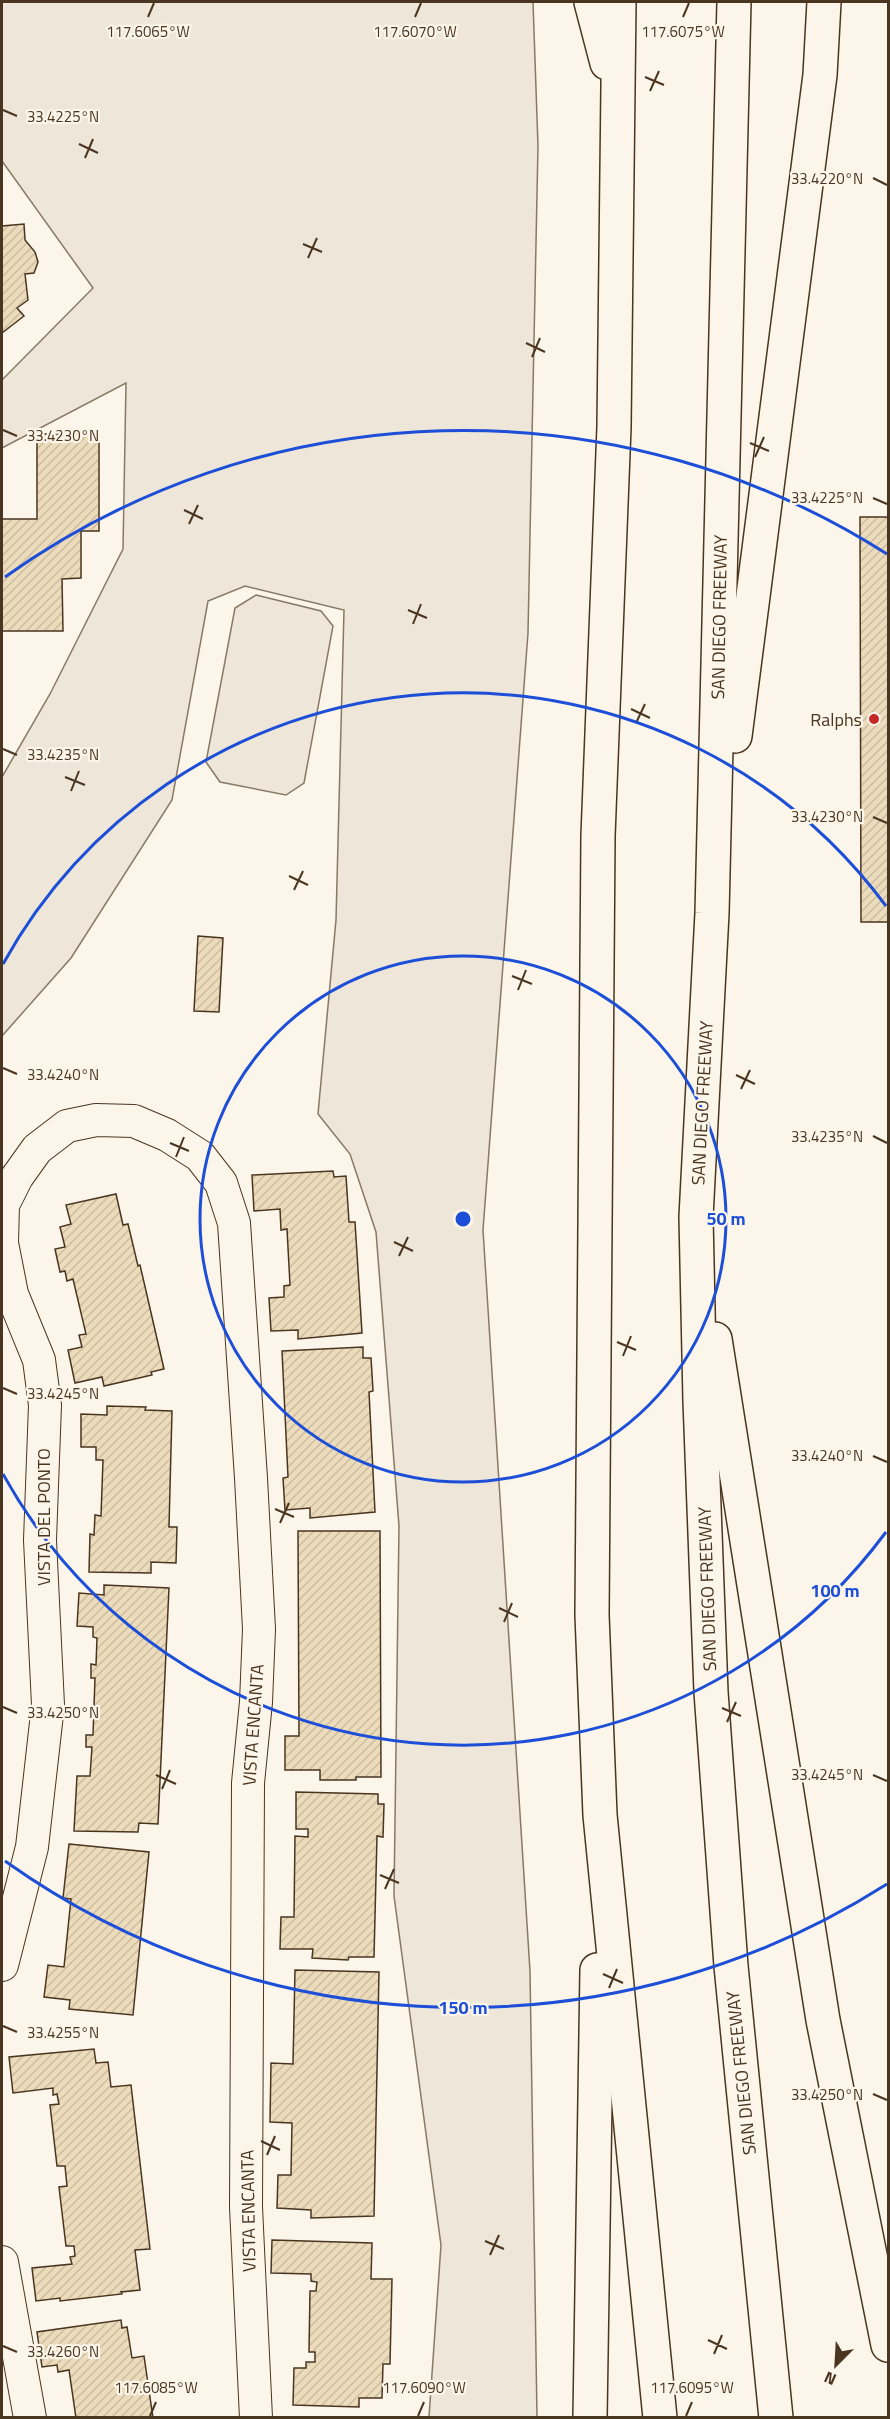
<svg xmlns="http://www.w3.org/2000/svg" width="890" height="2419" font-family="'Titillium Web',sans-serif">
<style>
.grass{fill:#ede6d9;stroke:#887966;stroke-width:1.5}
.building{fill:url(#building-hatch);stroke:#4a3520;stroke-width:1.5}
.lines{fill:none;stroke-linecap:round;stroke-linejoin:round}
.minor-casing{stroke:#4a3520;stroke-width:34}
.motorway-casing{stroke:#4a3520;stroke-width:36}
.minor{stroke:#fbf6e9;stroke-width:32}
.motorway{stroke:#fbf6e9;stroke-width:33}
.ticks{fill:none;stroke:#4a3520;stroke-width:2}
.ring{fill:none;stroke:#1d4ed8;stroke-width:3}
.poi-dot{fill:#c62828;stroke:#fbf6e9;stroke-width:2}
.labels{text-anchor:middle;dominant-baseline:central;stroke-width:4.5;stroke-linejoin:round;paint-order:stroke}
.street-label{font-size:18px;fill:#4a3520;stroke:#fbf6e9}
.poi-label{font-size:18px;fill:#4a3520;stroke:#fbf6e9;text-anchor:end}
.ticks-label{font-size:15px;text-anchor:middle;fill:#4a3520;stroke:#fbf6e9;stroke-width:4.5;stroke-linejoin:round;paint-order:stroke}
.centre{fill:#1d4ed8;stroke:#fbf6e9;stroke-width:3}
.ring-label{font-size:18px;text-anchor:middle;font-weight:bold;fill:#1d4ed8;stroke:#fbf6e9;stroke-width:4.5;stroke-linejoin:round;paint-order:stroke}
</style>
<defs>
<pattern id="building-hatch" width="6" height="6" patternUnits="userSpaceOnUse" patternTransform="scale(1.5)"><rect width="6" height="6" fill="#ecdcbc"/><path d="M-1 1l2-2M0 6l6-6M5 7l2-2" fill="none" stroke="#ccbda1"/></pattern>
</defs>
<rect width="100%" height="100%" fill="#fbf6e9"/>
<!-- grass -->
<g class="grass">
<path d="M2,2H533L538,146L528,633L483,1230L530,1971L537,2417H429L441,2245L394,1896L399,1526L376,1232L350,1154L318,1114L336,920L344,610L245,586L208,601L172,800L71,958L2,1036V777L50,694L123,549L126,383L2,448V380L93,288L2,161Z"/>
<path d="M256,595L321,611L333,626L304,783L286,795L220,782L206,762L235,608Z"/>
</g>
<!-- building -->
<g class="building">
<path d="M24,224L25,240L35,252L38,262L34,273L25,274L28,300L17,308L24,316L2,333V226Z"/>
<path d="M37,434H99V531H81V578L62,579L63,631H2V519H37Z"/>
<path d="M860,517H888V922H861Z"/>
<path d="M198,936L223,938L219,1012L194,1011Z"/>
<path d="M333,1171L334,1177L346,1176L349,1222H355L362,1333L298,1339V1330L271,1331L269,1298L284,1297V1286L290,1285L287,1229L281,1230L280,1209L254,1211L252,1175Z"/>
<path d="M116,1194L123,1225L128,1224L138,1266L140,1265L164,1369L151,1372L152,1375L104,1386L102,1377L75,1383L68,1350L82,1347L79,1335L86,1334L73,1279L67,1281L65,1271L60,1272L55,1249L65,1247L60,1227L71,1224L66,1205Z"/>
<path d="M363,1347V1358H371L373,1391L369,1392L375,1512L310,1518V1508L285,1510L283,1478L288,1477L282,1351Z"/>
<path d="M107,1406L146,1407L145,1410L172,1411L169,1527H177L176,1563L151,1562V1573L89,1572L90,1534L94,1535L95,1515L101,1516L103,1460H96V1447H81V1414L107,1415Z"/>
<path d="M298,1531H380L381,1777H356V1780H320V1770H285V1736H299Z"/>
<path d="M104,1585L169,1588L158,1824L139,1823L138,1832L74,1831L77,1776H90L92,1747H86V1735H93L95,1678H91V1664L96,1665L97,1638L93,1637V1627L77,1626L79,1593L104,1595Z"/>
<path d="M296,1792L378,1794V1804H384L383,1837L377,1836L374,1957H349L348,1960L312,1958L313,1949H280L281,1917H294L295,1836L308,1837V1829H296Z"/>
<path d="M69,1844L149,1852L133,2015L69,2009L70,2000L44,1997L48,1965L64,1967L71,1899L63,1898Z"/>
<path d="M295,1970L379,1972L374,2216L311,2218V2210L277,2208L278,2175H291L292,2123L270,2122L271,2063L293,2064Z"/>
<path d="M94,2049L96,2063L108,2062L111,2087L131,2085L150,2249L135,2250L140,2290L121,2292L122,2294L60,2301V2298L36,2301L32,2268L72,2264L70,2257L75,2256L74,2246H66L59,2187L67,2186L65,2166H57L50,2105L59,2104L57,2094L53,2095V2088L13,2093L9,2057Z"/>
<path d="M272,2240L372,2243L371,2279H392L390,2364H383L382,2398H359V2407L293,2405L294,2368H306V2362H315V2352H309L310,2291H316L317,2282L311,2281V2274L271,2273Z"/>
<path d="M121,2320L122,2328L127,2327L132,2358L144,2356L153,2418H76L69,2370L58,2372L57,2365L42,2367L37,2332Z"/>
</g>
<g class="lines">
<!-- minor casing -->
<g class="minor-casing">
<g id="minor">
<path d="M2,1965L32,1847L48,1705L40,1540L45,1405L39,1360L12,1294L2,1243L3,1205L17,1177L37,1149L67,1126L96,1120L134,1121L167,1135L200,1156L221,1183L234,1223L251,1478L259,1629L256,1702L248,1783L246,2207L256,2418"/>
<path d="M2,2262L30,2418"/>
</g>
</g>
<!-- motorway casing -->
<g class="motorway-casing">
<g id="motorway">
<path d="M591,2L607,63"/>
<path d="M619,2L614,427L598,836L592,1615L600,1815L660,2418"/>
<path d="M734,2L712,913L696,1217L700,1401L711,1692L731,1966L776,2418"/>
<path d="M735,736L820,75L824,2"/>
<path d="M715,1339L823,2020L888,2345"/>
<path d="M590,2418L597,1970"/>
</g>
</g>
<!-- minor -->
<use href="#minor" class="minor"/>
<!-- motorway -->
<use href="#motorway" class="motorway"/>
</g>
<!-- ticks -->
<path class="ticks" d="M148,17L154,3M415,17L421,3M683,17L689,3M645,77L664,85M650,91L659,71M3,110L17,116M79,144L98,153M85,158L93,139M873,178L887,185M303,244L322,252M308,258L317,238M526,343L545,352M532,357L540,338M3,430L17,436M750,443L769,451M755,457L764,437M873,498L887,504M184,510L203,519M189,524L198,505M408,610L427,618M413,624L421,604M631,709L650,718M636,723L645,704M3,749L17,755M65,777L85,785M71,791L79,771M873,817L887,823M289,876L308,885M294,890L303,871M512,976L532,984M518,990L526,970M3,1068L17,1074M736,1075L755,1084M741,1089L750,1070M873,1136L887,1143M170,1143L189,1151M176,1157L184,1137M394,1242L413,1251M399,1256L408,1237M617,1342L636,1350M623,1356L631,1336M3,1388L17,1394M873,1456L887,1462M275,1509L294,1517M280,1523L289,1503M499,1608L518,1617M504,1622L512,1603M3,1707L17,1713M722,1708L741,1716M727,1722L736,1702M156,1775L176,1784M873,1775L887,1781M162,1789L170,1770M380,1875L399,1883M385,1889L394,1869M603,1974L623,1983M609,1988L617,1969M3,2026L17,2032M873,2094L887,2100M261,2141L280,2150M267,2155L275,2136M485,2241L504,2249M490,2255L499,2235M708,2340L727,2349M3,2346L17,2352M714,2354L722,2335M150,2416L156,2402M418,2416L424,2402M686,2416L692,2402"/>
<!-- distance rings -->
<g class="ring">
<circle cx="463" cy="1219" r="263"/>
<path d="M886 1532A526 526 0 0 1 3 1474M3 964A526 526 0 0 1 886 906"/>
<path d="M887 1884A789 789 0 0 1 5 1861M5 577A789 789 0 0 1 887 554"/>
</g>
<!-- markers -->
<circle class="poi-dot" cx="874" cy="719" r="6"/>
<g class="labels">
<!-- street labels -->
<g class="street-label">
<text transform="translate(719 617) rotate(-89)">SAN DIEGO FREEWAY</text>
<text transform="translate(702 1103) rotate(-87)">SAN DIEGO FREEWAY</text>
<text transform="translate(43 1517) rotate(-90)">VISTA DEL PONTO</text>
<text transform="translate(707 1589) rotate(-92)">SAN DIEGO FREEWAY</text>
<text transform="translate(253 1725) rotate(-86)">VISTA ENCANTA</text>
<text transform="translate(741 2073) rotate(-96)">SAN DIEGO FREEWAY</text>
<text transform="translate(248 2211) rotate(-91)">VISTA ENCANTA</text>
</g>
<!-- poi labels -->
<g class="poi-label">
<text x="862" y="719">Ralphs</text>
</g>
</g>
<g class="ticks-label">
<text x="148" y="37">117.6065°W</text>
<text x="415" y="37">117.6070°W</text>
<text x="683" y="37">117.6075°W</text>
<text x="63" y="122">33.4225°N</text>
<text x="827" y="184">33.4220°N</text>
<text x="63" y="441">33.4230°N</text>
<text x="827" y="503">33.4225°N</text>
<text x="63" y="760">33.4235°N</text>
<text x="827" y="822">33.4230°N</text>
<text x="63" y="1080">33.4240°N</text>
<text x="827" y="1142">33.4235°N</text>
<text x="63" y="1399">33.4245°N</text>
<text x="827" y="1461">33.4240°N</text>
<text x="63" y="1718">33.4250°N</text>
<text x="827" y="1780">33.4245°N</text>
<text x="63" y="2038">33.4255°N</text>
<text x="827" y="2100">33.4250°N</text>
<text x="63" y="2357">33.4260°N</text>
<text x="156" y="2393">117.6085°W</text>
<text x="424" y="2393">117.6090°W</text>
<text x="692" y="2393">117.6095°W</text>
</g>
<circle cx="463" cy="1219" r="9" class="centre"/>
<g class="ring-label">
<text x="726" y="1225">50 m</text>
<text x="835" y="1597">100 m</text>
<text x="463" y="2014">150 m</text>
</g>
<!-- border -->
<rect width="890" height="2419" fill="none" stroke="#4a3520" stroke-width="6"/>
<!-- north arrow -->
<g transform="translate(836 2365) rotate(204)" stroke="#fbf6e9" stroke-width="4.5" paint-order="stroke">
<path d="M0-4.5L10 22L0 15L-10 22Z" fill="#4a3520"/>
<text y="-9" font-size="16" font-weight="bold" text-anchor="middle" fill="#4a3520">N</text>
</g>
</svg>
